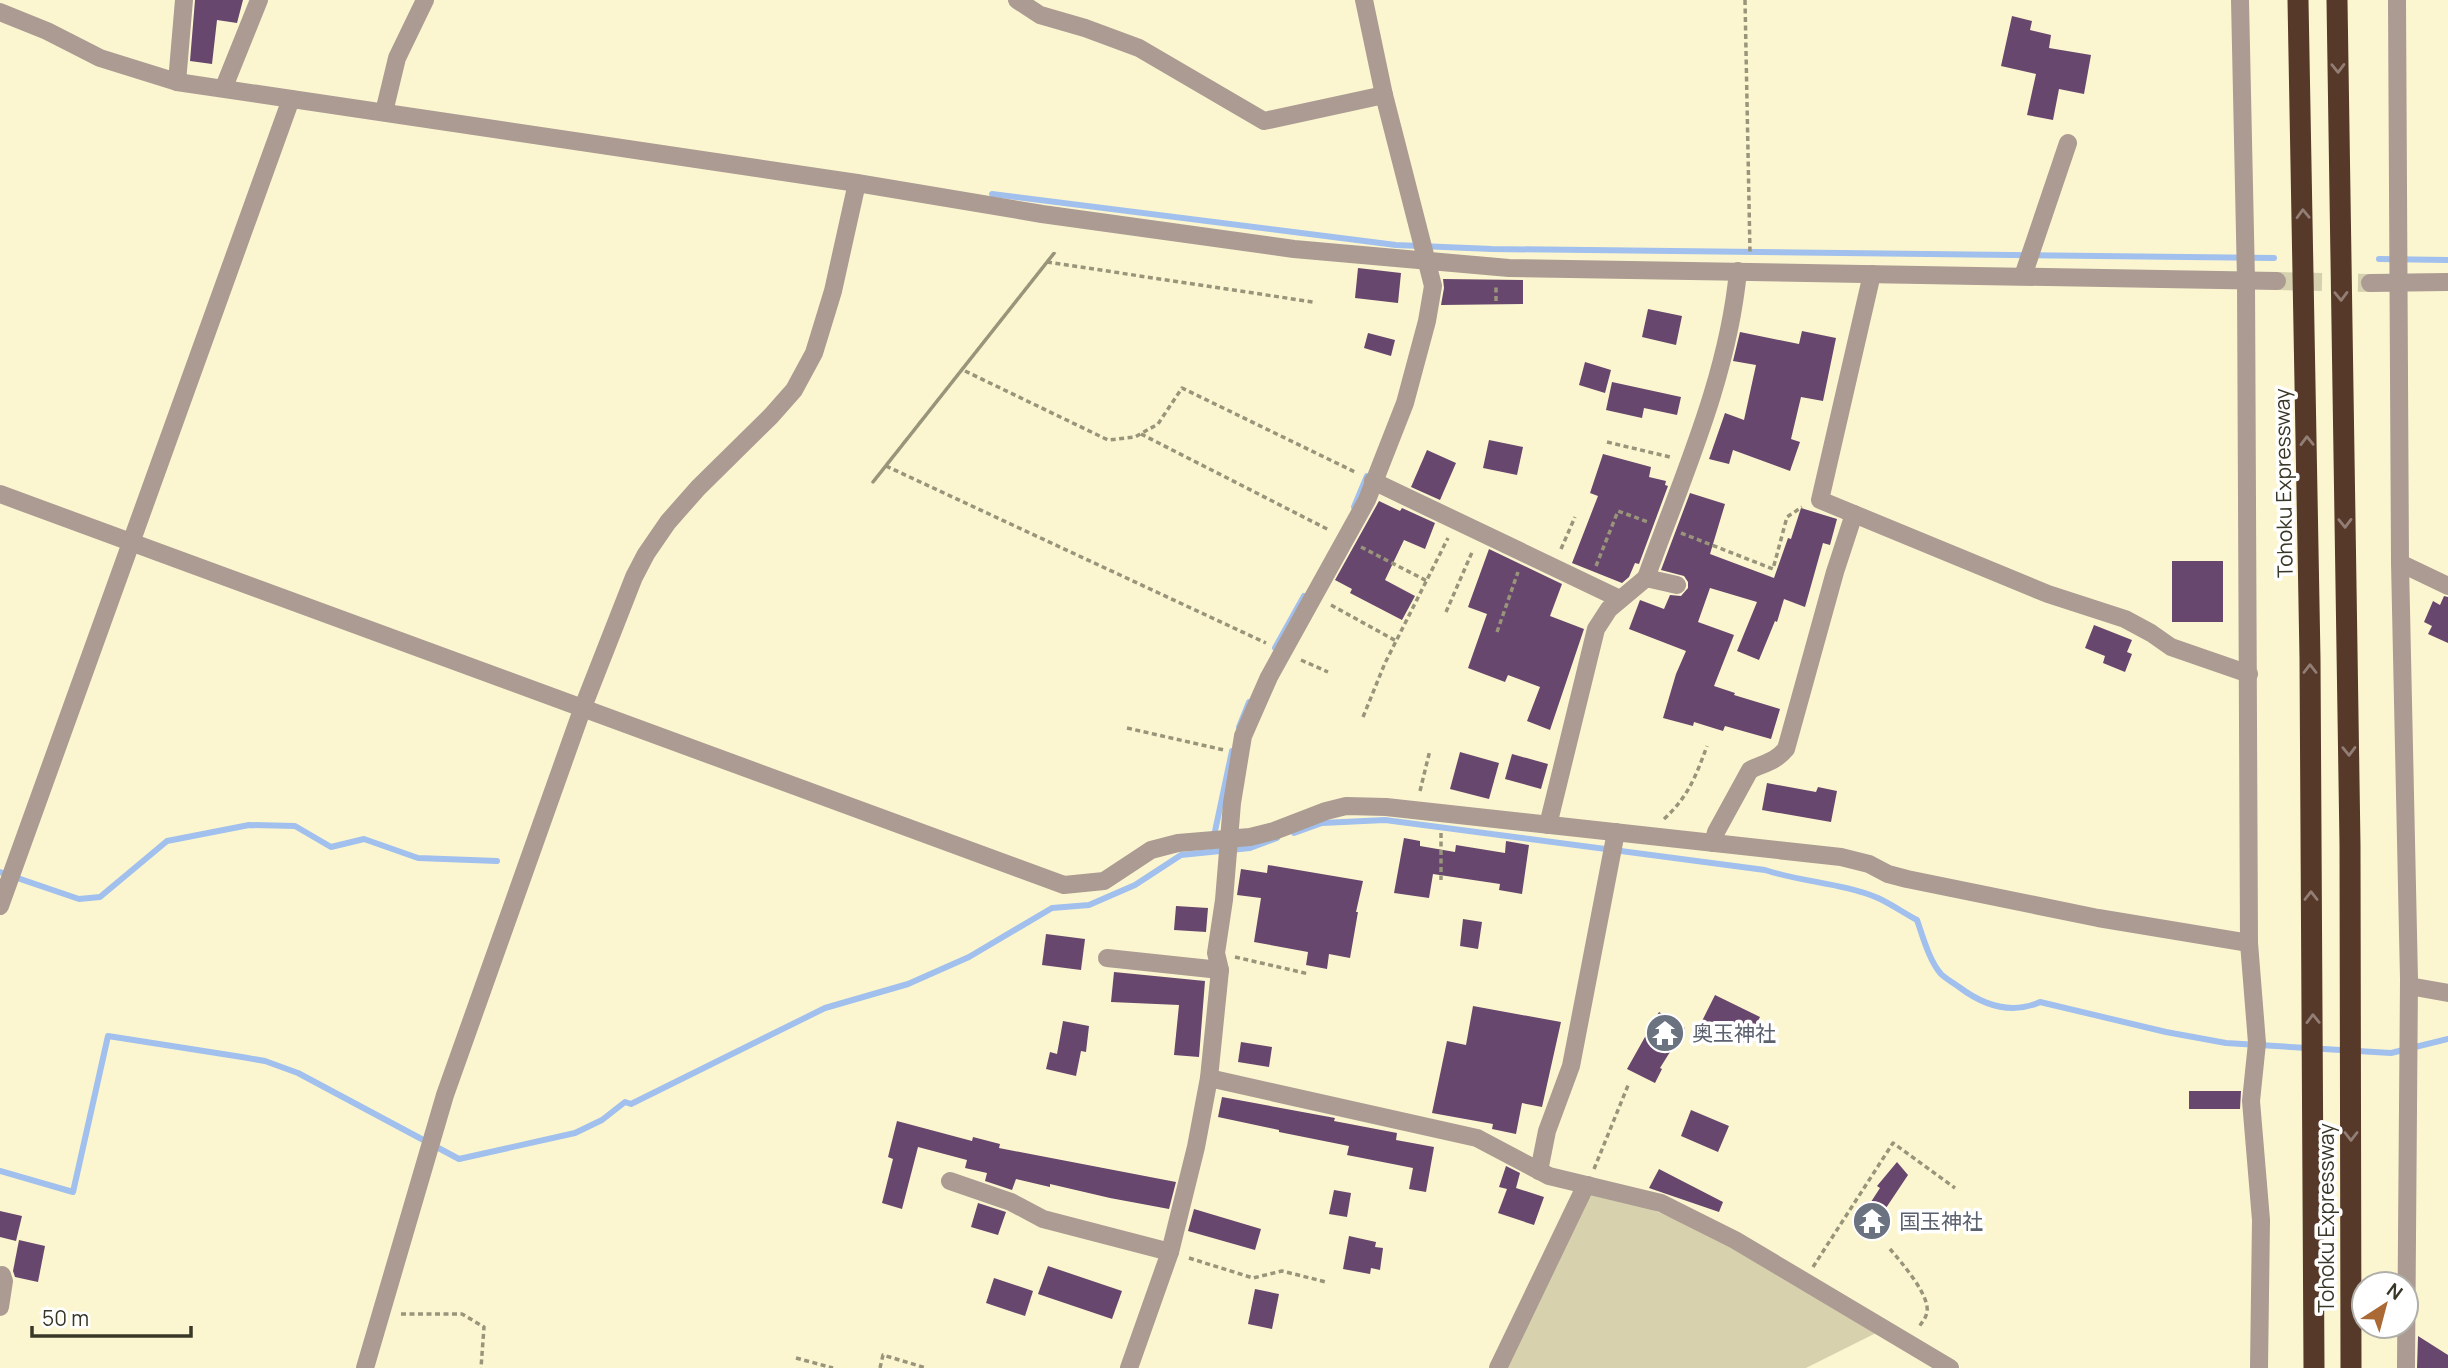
<svg xmlns="http://www.w3.org/2000/svg" width="2448" height="1368" font-family="Manrope,'Noto Sans JP',sans-serif">
<style>
.green{fill:#d7d1ad}
.lines{fill:none;stroke-linecap:round;stroke-linejoin:round}
.stream{stroke:#a1c0ed;stroke-width:6}
.building{fill:#67476d}
.minor-tunnel{stroke:#d5d0ae;stroke-width:18;stroke-dasharray:18 9;stroke-linecap:butt}
.path{stroke:#99957b;stroke-width:3.5;stroke-dasharray:5 3.5;stroke-linecap:butt}
.minor{stroke:#ab9b93;stroke-width:18}
.highway{stroke:#57392a;stroke-width:21}
.oneway{stroke:#927e75}
.labels{text-anchor:middle;dominant-baseline:central;stroke-width:7;stroke-linejoin:round;paint-order:stroke}
.street-label{font-size:21px;fill:#393728;stroke:#fff}
.worship-label{font-size:21px;fill:#5b616d;stroke:#fff;text-anchor:start}
</style>
<rect width="100%" height="100%" fill="#fcf6d0"/>
<!-- green -->
<path class="green" d="M1589,1194L1651,1209L1711,1235L1878,1332L1806,1368H1505Z"/>
<g class="lines">
<!-- stream -->
<g class="stream">
<path d="M992,194L1396,245L1492,249L2274,258"/>
<path d="M2379,259L2448,260"/>
<path d="M1354,507L1367,476"/>
<path d="M1275,648L1304,596"/>
<path d="M1239,727L1249,702"/>
<path d="M1294,833L1322,823L1385,820L1765,870C1801,882 1842,883 1878,898C1891,904 1904,913 1917,920C1923,937 1929,960 1941,974C1946,979 1954,983 1959,987C1983,1005 2011,1015 2040,1002L2166,1032L2226,1043L2391,1053L2448,1039"/>
<path d="M1214,836L1232,751"/>
<path d="M0,872L79,899L100,897L167,841L249,825L295,826L331,847L364,839L418,858L497,861"/>
<path d="M0,1171L73,1192L108,1036L242,1057L265,1061L298,1073L459,1159L575,1133L602,1120L625,1102L631,1104L825,1008L908,984L969,957L1052,908L1089,905L1135,885L1181,855L1250,848L1277,838"/>
</g>
</g>
<!-- building -->
<g class="building">
<path d="M195,0H243L237,23L217,20L212,64L190,61Z"/>
<path d="M2012,16L2032,21L2030,30L2051,35L2049,48L2091,55L2084,94L2059,89L2053,120L2027,115L2036,74L2001,66Z"/>
<path d="M1358,268L1401,273L1398,303L1355,298Z"/>
<path d="M1443,279L1523,280V304L1441,305L1444,288Z"/>
<path d="M1648,309L1682,316L1676,345L1642,337Z"/>
<path d="M1802,331L1836,338L1823,401L1801,397L1791,439L1800,442L1790,471L1733,450L1729,464L1709,459L1725,413L1744,420L1756,365L1733,361L1740,332L1799,344Z"/>
<path d="M1368,333L1395,340L1391,356L1364,348Z"/>
<path d="M1585,362L1611,370L1605,393L1579,385Z"/>
<path d="M1612,382L1681,397L1677,415L1644,408L1642,418L1606,410Z"/>
<path d="M1489,440L1523,447L1517,475L1483,468Z"/>
<path d="M1427,450L1456,463L1440,500L1411,487Z"/>
<path d="M1603,454L1651,467L1649,477L1666,481L1665,485L1668,486L1639,564L1635,563L1629,577L1622,583L1572,563L1598,496L1590,493Z"/>
<path d="M1690,493L1725,504L1710,554L1774,578L1788,538L1791,539L1801,508L1837,519L1830,545L1823,543L1805,607L1784,599L1777,622L1775,621L1759,660L1737,651L1757,602L1710,588L1698,622L1734,635L1714,686L1735,693L1734,695L1780,709L1771,739L1725,726L1723,731L1694,722L1693,726L1663,718L1676,674L1686,651L1629,629L1640,600L1664,609L1670,595L1681,596L1688,588V582L1684,576L1661,570Z"/>
<path d="M1379,501L1400,511L1402,508L1435,523L1425,549L1404,540L1385,580L1415,596L1402,620L1350,593L1352,589L1335,580Z"/>
<path d="M1489,549L1562,584L1550,616L1584,629L1550,730L1527,721L1540,687L1508,675L1505,682L1468,668L1487,614L1468,607Z"/>
<rect x="2172" y="561" width="51" height="61"/>
<path d="M2444,596L2448,597V643L2428,634L2432,626L2424,622L2433,601L2440,605Z"/>
<path d="M2094,625L2132,640L2127,652L2132,654L2125,672L2103,663L2105,656L2085,648Z"/>
<path d="M1460,752L1499,763L1489,799L1450,789Z"/>
<path d="M1512,754L1548,764L1541,789L1505,779Z"/>
<path d="M1767,783L1816,792L1818,787L1837,791L1831,822L1762,810Z"/>
<path d="M1404,838L1420,841V846L1455,852L1456,845L1505,853L1506,841L1529,845L1522,894L1499,890L1500,884L1433,874L1429,898L1394,893Z"/>
<path d="M1268,865L1363,881L1356,912H1358L1350,958L1329,954L1327,969L1306,965L1308,952L1254,942L1261,898L1237,895L1241,869L1267,873Z"/>
<path d="M1176,906L1208,908L1206,932L1174,930Z"/>
<path d="M1463,919L1482,922L1478,949L1460,946Z"/>
<path d="M1046,934L1085,939L1081,970L1042,965Z"/>
<path d="M1114,972L1205,981L1199,1057L1174,1055L1179,1005L1111,1002Z"/>
<path d="M1715,995L1760,1017L1747,1043L1702,1021Z"/>
<path d="M1473,1006L1561,1022L1542,1107L1522,1103L1516,1134L1492,1129L1493,1124L1432,1113L1447,1041L1466,1045Z"/>
<path d="M1659,1012L1685,1028L1660,1068L1662,1069L1655,1083L1627,1069Z"/>
<path d="M1063,1021L1089,1026L1086,1052L1081,1051L1076,1076L1046,1069L1050,1052L1057,1054Z"/>
<path d="M1241,1042L1272,1047L1269,1067L1238,1062Z"/>
<path d="M2189,1091H2241L2240,1109H2189Z"/>
<path d="M1222,1097L1335,1118L1334,1121L1397,1133L1396,1140L1434,1147L1426,1192L1409,1189L1413,1168L1347,1155L1349,1146L1279,1132V1130L1218,1117Z"/>
<path d="M1691,1110L1729,1126L1718,1152L1681,1136Z"/>
<path d="M897,1121L972,1141L973,1137L1000,1144L999,1148L1176,1182L1169,1209L1110,1198L1050,1184V1187L1016,1179L1012,1190L985,1181L987,1173L965,1168L967,1160L918,1147L902,1209L882,1203L893,1159L888,1157Z"/>
<path d="M1897,1162L1908,1175L1882,1214L1888,1218L1875,1237L1856,1225L1880,1188L1877,1186Z"/>
<path d="M1506,1166L1520,1173L1516,1188L1544,1197L1534,1225L1498,1213L1507,1189L1499,1187Z"/>
<path d="M1659,1169L1723,1202L1719,1212L1649,1188Z"/>
<path d="M1334,1190L1351,1193L1347,1217L1329,1214Z"/>
<path d="M978,1203L1006,1212L998,1235L971,1227Z"/>
<path d="M1194,1209L1261,1229L1255,1250L1188,1231Z"/>
<path d="M0,1211L22,1216L16,1241L0,1237Z"/>
<path d="M1349,1236L1376,1242L1375,1247L1383,1248L1380,1270L1371,1268L1370,1274L1343,1269Z"/>
<path d="M19,1240L45,1246L38,1282L15,1277L13,1271Z"/>
<path d="M1048,1266L1122,1291L1112,1319L1038,1294Z"/>
<path d="M994,1278L1033,1291L1025,1316L986,1303Z"/>
<path d="M1255,1289L1279,1294L1272,1329L1248,1324Z"/>
<path d="M2418,1336L2448,1355V1368H2417Z"/>
</g>
<g class="lines">
<!-- minor-tunnel -->
<path class="minor-tunnel" d="M2277,281L2370,283"/>
<!-- path -->
<g class="path">
<path d="M1745,0L1750,253"/>
<path d="M1055,252L892,458L873,482L1055,252"/>
<path d="M1047,262L1313,302"/>
<path d="M1496,301V286"/>
<path d="M965,371L1108,440L1135,437L1158,424L1182,388L1355,472"/>
<path d="M1141,434L1329,530"/>
<path d="M1607,442L1670,457"/>
<path d="M886,466L1266,643"/>
<path d="M1681,533L1773,569L1787,517L1802,507"/>
<path d="M1361,547L1427,581"/>
<path d="M1561,549L1575,517"/>
<path d="M1596,566L1618,511L1648,522"/>
<path d="M1331,605L1398,642"/>
<path d="M1446,612L1473,550"/>
<path d="M1497,632L1518,572"/>
<path d="M1301,660L1328,672"/>
<path d="M1363,717L1385,663L1448,538"/>
<path d="M1127,728L1224,750"/>
<path d="M1420,791L1430,750"/>
<path d="M1664,819C1688,797 1696,776 1707,746"/>
<path d="M1441,833V880"/>
<path d="M1235,957L1309,974"/>
<path d="M1594,1169L1629,1083"/>
<path d="M1890,1249C1901,1262 1930,1295 1927,1312C1926,1318 1922,1322 1919,1327"/>
<path d="M1189,1258L1253,1278L1282,1271L1326,1282"/>
<path d="M1813,1267L1893,1143L1955,1188"/>
<path d="M401,1314H462L484,1327L481,1368"/>
<path d="M796,1358L833,1368"/>
<path d="M880,1368L883,1355L926,1368"/>
</g>
<!-- minor -->
<g class="minor">
<path d="M1017,0L1040,15L1085,28L1139,48L1264,121L1384,95"/>
<path d="M2240,0L2246,280L2249,943L2257,1043L2251,1101L2261,1220L2259,1368"/>
<path d="M2397,0L2400,563L2409,979L2406,1368"/>
<path d="M0,12L47,31L100,58L177,82L857,183L1042,214L1294,249L1509,268L2277,281"/>
<path d="M177,82L184,0"/>
<path d="M224,87L259,0"/>
<path d="M384,112L397,58L425,0"/>
<path d="M1872,274L1820,500L2048,594L2125,619L2151,633L2171,647L2249,674"/>
<path d="M2023,276L2068,143"/>
<path d="M2370,283L2448,282"/>
<path d="M1373,481L1620,599"/>
<path d="M0,494L1064,885L1104,881L1151,850L1178,843L1250,837L1274,831L1326,811L1346,806L1386,807L1841,857L1869,864L1888,874L1907,879L2098,918L2249,943"/>
<path d="M2400,563L2448,586"/>
<path d="M1646,578C1682,478 1728,378 1738,271"/>
<path d="M1548,825L1596,629L1609,609L1646,578L1677,585"/>
<path d="M1713,843L1716,832L1750,770C1764,763 1775,762 1786,749L1835,572L1854,514"/>
<path d="M0,906L291,99"/>
<path d="M1107,958L1220,970"/>
<path d="M2409,986L2448,993"/>
<path d="M1209,1078L1477,1138L1549,1176L1661,1203L1735,1240L1950,1368"/>
<path d="M1539,1171L1547,1131L1571,1066L1616,832"/>
<path d="M950,1181L1011,1202L1043,1219L1170,1252"/>
<path d="M0,1307L4,1281L2,1275"/>
<path d="M365,1368L445,1095L583,707L634,577L646,554L668,522L698,488L771,416L794,390L814,353L833,291L857,183"/>
<path d="M1129,1368L1170,1252L1196,1147L1209,1078L1220,970L1216,953L1224,900L1232,803L1243,736L1269,677L1367,500L1405,403L1427,321L1433,286L1384,95L1364,0"/>
<path d="M1498,1368L1584,1189L1588,1185"/>
</g>
<!-- highway -->
<g class="highway">
<path d="M2298,0L2310,658L2314,1368"/>
<path d="M2337,0L2350,845L2351,1368"/>
</g>
</g>
<!-- one-way arrows -->
<defs><path id="oneway-chevron" d="M-2-3.5L2.5 0L-2 3.5" fill="none" stroke-width="1.6" stroke-linecap="round" stroke-linejoin="round" transform="scale(1.75)"/></defs>
<g class="oneway">
<use href="#oneway-chevron" transform="translate(2338 68) rotate(89)"/>
<use href="#oneway-chevron" transform="translate(2303 214) rotate(-92)"/>
<use href="#oneway-chevron" transform="translate(2341 296) rotate(89)"/>
<use href="#oneway-chevron" transform="translate(2307 441) rotate(-91)"/>
<use href="#oneway-chevron" transform="translate(2345 523) rotate(89)"/>
<use href="#oneway-chevron" transform="translate(2310 669) rotate(-90)"/>
<use href="#oneway-chevron" transform="translate(2349 751) rotate(89)"/>
<use href="#oneway-chevron" transform="translate(2311 896) rotate(-90)"/>
<use href="#oneway-chevron" transform="translate(2313 1019) rotate(-91)"/>
<use href="#oneway-chevron" transform="translate(2351 1136) rotate(90)"/>
</g>
<!-- icons -->
<defs>
<g id="temple-disc" transform="scale(2.0125)"><circle r="9.5" fill="#6b7280" stroke="#fff"/><path d="M0-6L5-2H3V0L6.5 2.5H4V6H1.5V3h-3V6H-4V2.5H-6.5L-3 0V-2H-5Z" fill="#fff"/></g>
</defs>
<g fill-rule="evenodd">
<use href="#temple-disc" x="1665" y="1033"/>
<use href="#temple-disc" x="1872" y="1221"/>
</g>
<g class="labels">
<!-- street labels -->
<g class="street-label">
<text transform="translate(2283 483) rotate(-91)">Tohoku Expressway</text>
<text transform="translate(2326 1218) rotate(-90)">Tohoku Expressway</text>
</g>
<!-- worship labels -->
<g class="worship-label">
<text x="1692" y="1033">奥玉神社</text>
<text x="1899" y="1221">国玉神社</text>
</g>
</g>
<!-- north arrow -->
<g transform="translate(2385 1305) rotate(36)"><circle r="33" fill="#ffffff" stroke="#b0afa9" stroke-width="2"/>
<path d="M0-5L12 26L0 18L-12 26Z" fill="#ab6a35"/>
<text y="-10" font-size="19" font-weight="bold" text-anchor="middle" fill="#393728">N</text>
</g>
<!-- scale -->
<path d="M32 1326v10h159v-10" fill="none" stroke="#393728" stroke-width="3.5"/>
<text x="42" y="1326" font-size="21" fill="#393728" stroke="#ffffff" stroke-width="5" paint-order="stroke">50 m</text>
</svg>
